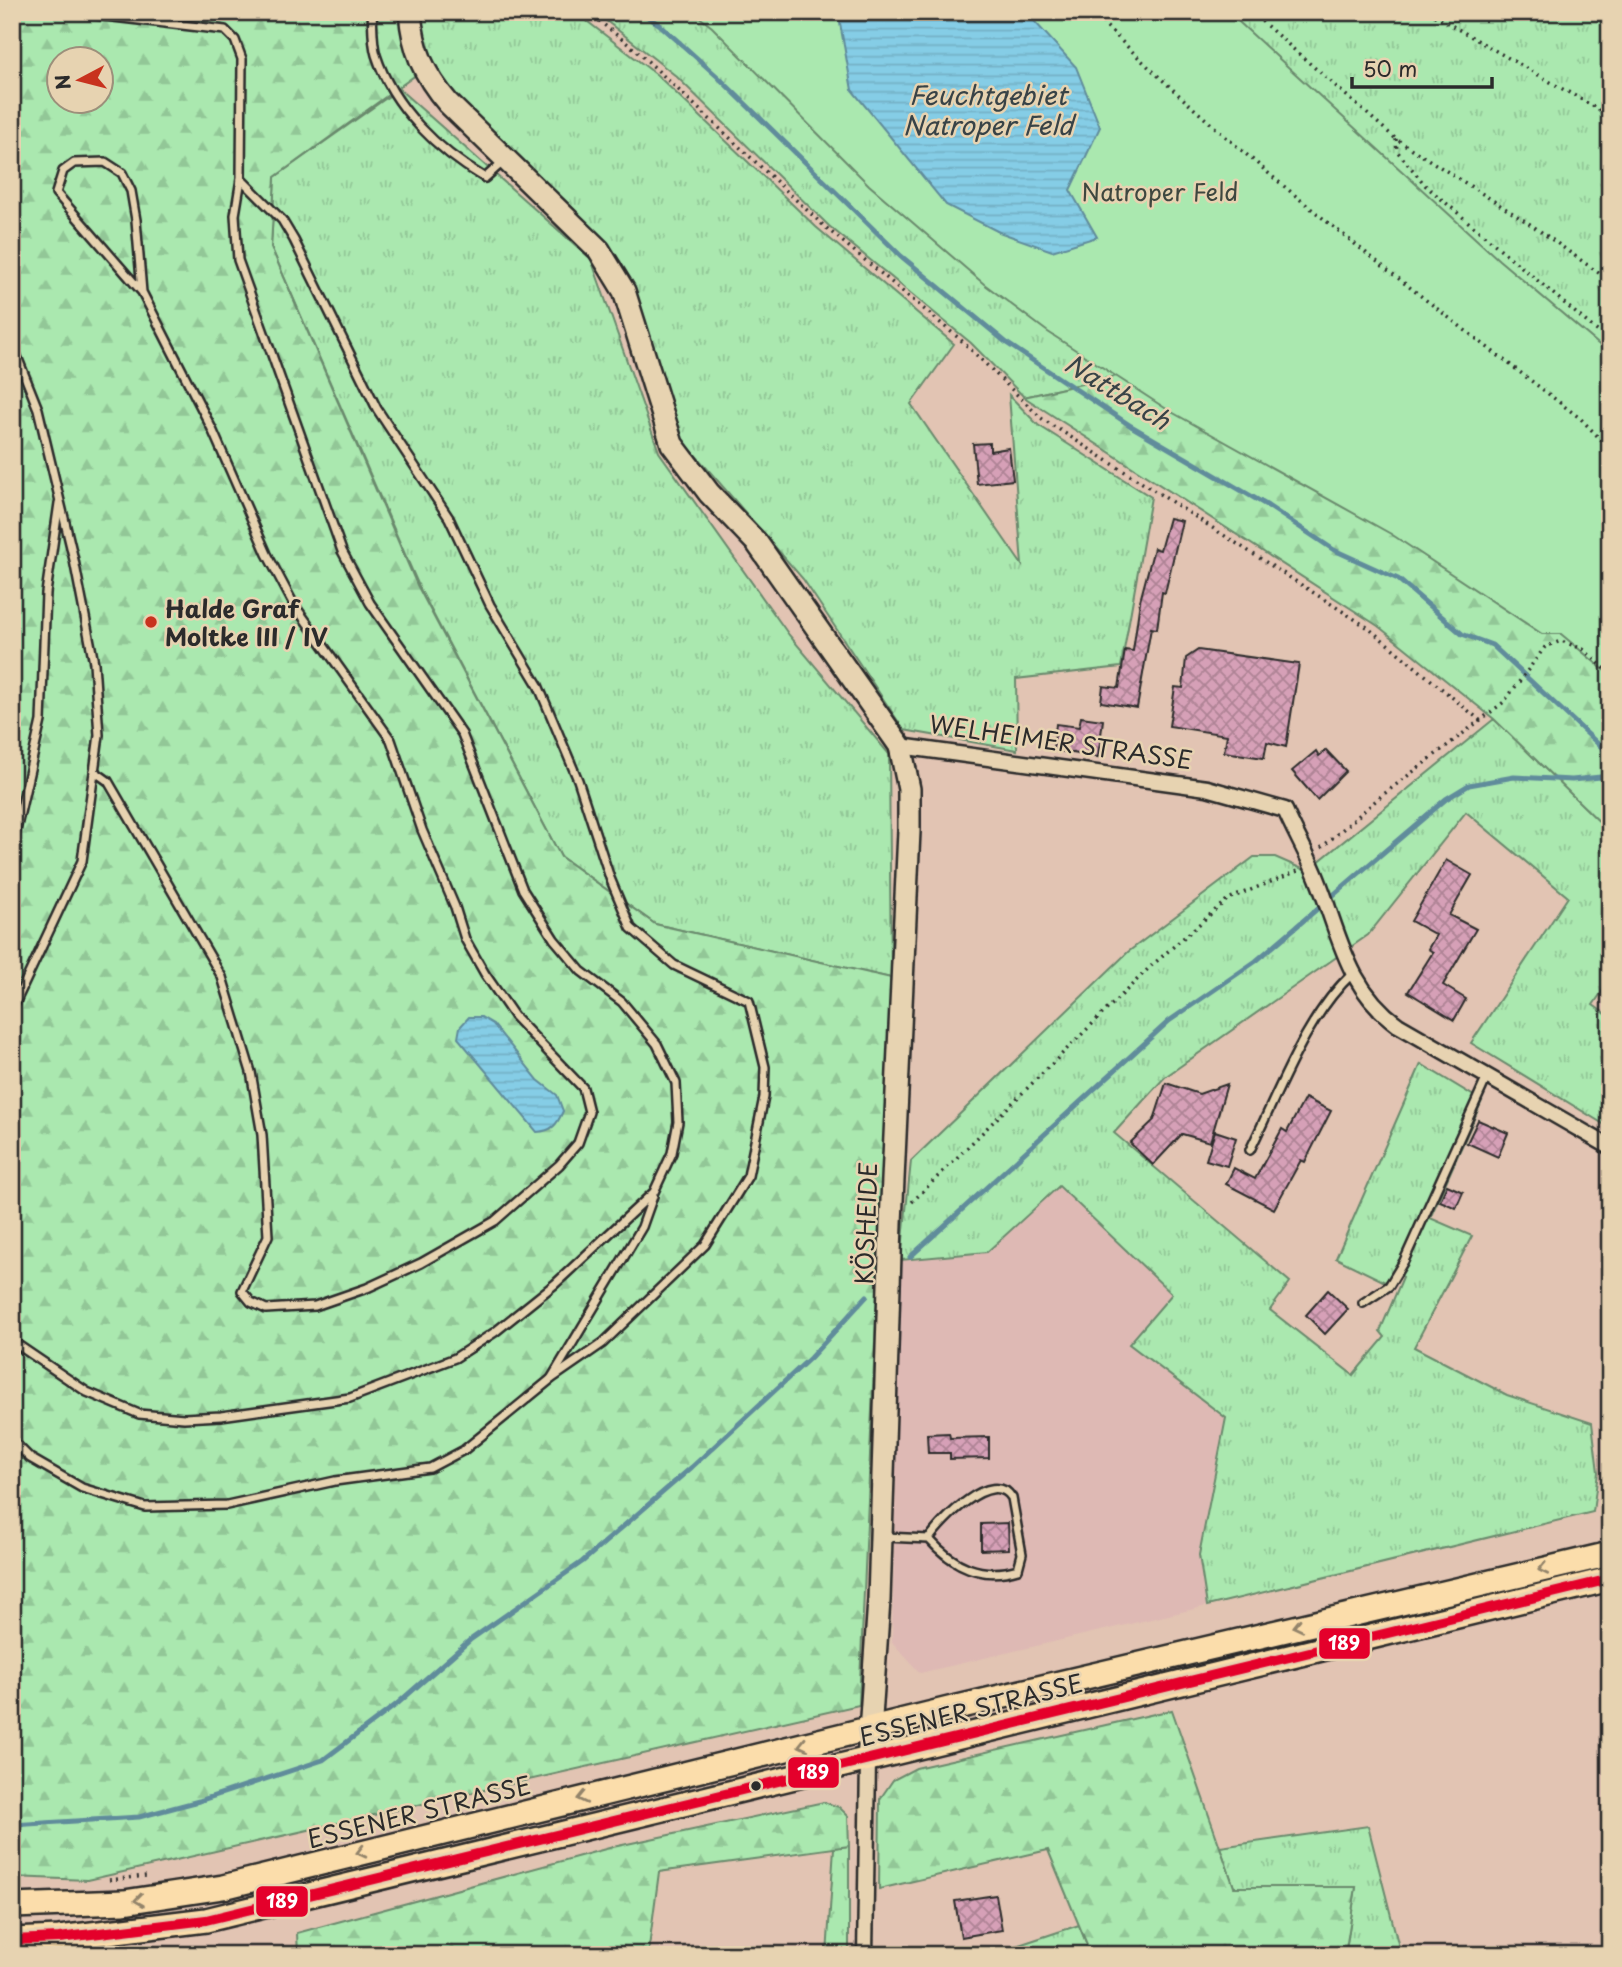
<svg xmlns="http://www.w3.org/2000/svg" width="1622" height="1967" font-family="'Playpen Sans',sans-serif">
<style>
.built{fill:#deb9b4}
.grass{fill:url(#grass-tufts);stroke:#6a8a6d;stroke-width:2}
.forest{fill:url(#forest-firs);stroke:#6a8a6d;stroke-width:2;fill-rule:evenodd}
.park{fill:#aae8af;stroke:#6a8a6d;stroke-width:2}
.water{fill:url(#water-rules);stroke:#618c9b;stroke-width:2}
.lines{fill:none;stroke-linecap:round;stroke-linejoin:round}
.stream{stroke:#618c9b;stroke-width:5}
.building{fill:url(#building-cross-hatch);stroke:#2b2b2b;stroke-width:2}
.lane-casing{stroke:#2b2b2b;stroke-width:12}
.street-casing{stroke:#2b2b2b;stroke-width:19}
.secondary-casing{stroke:#2b2b2b;stroke-width:26}
.primary-casing{stroke:#2b2b2b;stroke-width:28}
.path{stroke:#2b2b2b;stroke-width:3.5;stroke-dasharray:2 5;stroke-linecap:butt}
.lane{stroke:#e7d3b1;stroke-width:7}
.street{stroke:#e7d3b1;stroke-width:14}
.secondary{stroke:#e7d3b1;stroke-width:21}
.primary{stroke:#fbddab;stroke-width:23}
.bus-1-casing{stroke:#e7d3b1;stroke-width:16}
.bus-1{stroke:#e4002b;stroke-width:10}
.oneway{stroke:#93846b}
.poi-dot{fill:#c8321e;stroke:#e7d3b1;stroke-width:2.5}
.bus-dot{fill:#2b2b2b;stroke:#e7d3b1;stroke-width:2.5}
.labels{text-anchor:middle;dominant-baseline:central;stroke-width:5;stroke-linejoin:round;paint-order:stroke}
.park-label{font-size:24px;fill:#3e473f;stroke:#e7d3b1}
.poi-label{font-size:24px;font-weight:bold;fill:#2b2b2b;stroke:#e7d3b1;text-anchor:start}
.street-label{font-size:24px;fill:#2b2b2b;stroke:#e7d3b1}
.water-label{font-size:26px;font-style:italic;fill:#384347;stroke:#e7d3b1}
.line-badge{stroke:#e7d3b1;stroke-width:2.5}
.badge-label{font-size:19px;text-anchor:middle;font-weight:bold;fill:#fff}
</style>
<defs>
<pattern id="grass-tufts" width="24" height="20" patternUnits="userSpaceOnUse" patternTransform="scale(1.75)"><rect width="24" height="20" fill="#aae8af"/><path d="M3 7l-1-3M5 7V3M7 7l1-3M15 17l-1-3M17 17v-4M19 17l1-3" fill="none" stroke="#92c797"/></pattern>
<pattern id="forest-firs" width="22" height="20" patternUnits="userSpaceOnUse" patternTransform="scale(1.75)"><rect width="22" height="20" fill="#aae8af"/><path d="M5 1l3.5 6h-7zM16 11l3.5 6h-7z" fill="#92c797"/></pattern>
<pattern id="water-rules" width="6" height="5" patternUnits="userSpaceOnUse" patternTransform="scale(1.75)"><rect width="6" height="5" fill="#85cde6"/><path d="M0 2.5h6" fill="none" stroke="#73b0c5"/></pattern>
<pattern id="building-cross-hatch" width="8" height="8" patternUnits="userSpaceOnUse" patternTransform="scale(1.75)"><rect width="8" height="8" fill="#d6a0b7"/><path d="M0 0l8 8M0 8l8-8" fill="none" stroke="#ae8395"/></pattern>
</defs>
<rect width="100%" height="100%" fill="#e2c4b3"/>
<filter id="ink" filterUnits="userSpaceOnUse"><feTurbulence type="fractalNoise" baseFrequency=".0143" numOctaves="2"/><feDisplacementMap in="SourceGraphic" scale="14" xChannelSelector="R" yChannelSelector="G"/><feConvolveMatrix kernelMatrix="1 2 1 2 8 2 1 2 1" color-interpolation-filters="sRGB"/></filter>
<g filter="url(#ink)">
<!-- built -->
<path class="built" d="M1059,1186L1172,1295L1129,1344L1226,1418L1199,1555L1207,1606L920,1673L892,1642L901,1260L987,1252Z"/>
<!-- grass -->
<g class="grass">
<path d="M419,12H575L657,75L816,227L954,344L911,404L1022,565L1009,395L1038,425L1151,497L1121,667L1016,679L1017,750L904,730L803,579L678,435L643,315L620,261L574,209L459,104L427,56Z"/>
<path d="M595,12H800L1210,355L1024,397L971,343L829,226L676,76Z"/>
<path d="M1216,12H1610V366Z"/>
<path d="M399,89L591,259L659,452L789,635L889,754L891,978L655,924L561,857L421,591L271,247L275,177Z"/>
<path d="M1494,719L1610,832V980L1593,1005L1610,1017V1128L1471,1043L1568,897L1466,812L1368,935L1165,1077L1114,1133L1290,1282L1270,1310L1353,1375L1385,1337L1380,1331L1403,1277L1395,1272L1385,1282L1336,1258L1421,1064L1482,1101L1430,1218L1472,1236L1414,1347L1507,1395L1592,1423L1598,1472L1593,1512L1207,1606L1199,1555L1226,1418L1129,1344L1172,1294L1059,1186L987,1252L901,1260L911,1161L1128,952L1254,857H1275L1307,871Z"/>
<path d="M1368,1826L1401,1955H1345L1356,1887H1234L1220,1847Z"/>
<path d="M849,1846V1955H827L834,1848Z"/>
<path d="M1079,1925L1088,1947L1102,1955H1001V1951Z"/>
</g>
<!-- forest -->
<g class="forest">
<path d="M12,12H401L417,74L275,177L271,247L417,585L561,857L655,924L891,978L859,1705L88,1880L12,1877ZM60,60H102V102H60Z"/>
<path d="M1210,355L1610,488V832L1494,719L1378,626L1024,397Z"/>
<path d="M1172,1710L1234,1887H1356L1345,1955H1102L1088,1947L1048,1850L879,1889L880,1799L893,1780L916,1768Z"/>
<path d="M824,1802L839,1807L848,1816L849,1846L659,1872L648,1955H298L297,1933L613,1847Z"/>
</g>
<!-- park -->
<path class="park" d="M693,12H1228L1499,260L1610,354V675L1561,634H1542L1391,534L1168,410L1048,332L984,284L869,185L712,27Z"/>
<!-- water -->
<g class="water">
<path d="M838,12H1026L1076,67L1100,127L1070,190L1097,237L1052,251L999,232L946,205L852,90Z"/>
<path d="M469,1017H481L493,1024L538,1080L557,1095L563,1111C557,1125 552,1131 537,1132L458,1038L460,1027Z"/>
</g>
<g class="lines">
<!-- stream -->
<g class="stream">
<path d="M640,12L660,25L718,77L901,256L1008,344L1131,426L1268,506L1334,550L1398,579L1462,634L1492,645L1610,755"/>
<path d="M910,1257L1169,1021L1256,961L1446,799L1469,785L1514,777L1572,780L1610,776"/>
<path d="M12,1825L139,1817L199,1801L323,1760L397,1704L470,1640L582,1562L692,1467L810,1358L867,1296"/>
</g>
</g>
<!-- building -->
<g class="building">
<path d="M990,443V451L1009,448L1013,480L977,484L973,444Z"/>
<path d="M1169,518L1182,521L1165,593L1162,592L1157,629L1151,628L1137,708L1101,702L1103,686L1119,688L1125,650L1133,651L1140,601L1154,548L1160,550Z"/>
<path d="M1198,650L1299,664L1286,747L1267,742L1264,758L1224,752L1227,735L1169,726L1175,687L1183,688L1186,658Z"/>
<path d="M1081,717L1103,720L1098,757L1053,750L1056,724L1079,727Z"/>
<path d="M1326,750L1346,771L1317,800L1292,771L1316,751L1319,756Z"/>
<path d="M1446,860L1472,875L1449,915L1476,929L1443,985L1466,999L1454,1020L1408,992L1433,952L1428,949L1436,935L1411,921Z"/>
<path d="M1166,1083L1199,1094L1227,1084L1210,1142L1182,1134L1153,1165L1130,1143L1154,1120Z"/>
<path d="M1305,1098L1331,1111L1305,1162L1301,1160L1274,1209L1226,1184L1234,1168L1255,1179L1282,1129L1287,1132Z"/>
<path d="M1478,1120L1508,1133L1498,1157L1467,1143Z"/>
<path d="M1215,1131L1236,1138L1227,1166L1206,1160Z"/>
<path d="M1447,1185L1463,1192L1456,1208L1440,1201Z"/>
<path d="M1328,1290L1348,1309L1325,1334L1306,1315Z"/>
<path d="M949,1433L950,1438L989,1437V1458L950,1459V1453H928L927,1434Z"/>
<path d="M1008,1523L1009,1549L981,1550V1524Z"/>
<path d="M996,1895L1002,1930L961,1937L955,1901Z"/>
</g>
<g class="lines">
<!-- lane casing -->
<g class="lane-casing">
<g id="lane">
<path d="M372,12C373,26 372,42 376,55C393,108 439,151 485,178L505,160"/>
<path d="M241,179L282,220L294,240L377,409L449,518L490,605L538,685L578,780L610,878L631,928L674,965L749,1001L765,1067L764,1097L748,1176L705,1245L603,1343L551,1379"/>
<path d="M12,344L38,409L74,560L94,663L99,735L82,861L12,1010"/>
<path d="M94,771L108,781L222,977L251,1072L262,1135L268,1236L242,1291L251,1302L266,1309L315,1306L367,1288L421,1263L495,1221L559,1165L578,1143L589,1112L583,1088L514,1016L485,974L465,939L455,907L422,830L391,740L293,603L267,554L212,429L142,292L136,220L131,191L122,173L105,162L74,163L63,171L56,193L142,292"/>
<path d="M12,848L41,721L46,593L59,503"/>
<path d="M1250,1150C1278,1094 1306,1016 1352,974"/>
<path d="M1363,1303L1389,1286L1404,1261L1487,1077"/>
<path d="M12,1341L87,1392L139,1414L184,1418L221,1416L350,1398L455,1358L495,1332L555,1284L654,1192L672,1153L678,1122L676,1083L657,1044L622,1002L581,971L554,939L523,890L462,734L370,603L342,551L238,260L235,215L241,179L242,59L235,40L225,30L70,12"/>
<path d="M12,1440L30,1458L82,1488L145,1507L227,1505L335,1481L430,1468L464,1450L551,1379L642,1227L653,1196"/>
<path d="M885,1537L929,1539C953,1566 981,1580 1018,1569L1022,1554L1012,1498C993,1467 941,1521 929,1539"/>
</g>
</g>
<!-- street casing -->
<g class="street-casing">
<g id="street">
<path d="M900,746L1207,788L1285,810C1295,833 1308,855 1317,878C1340,935 1346,987 1398,1025L1610,1147"/>
<path d="M865,1955L868,1761"/>
</g>
</g>
<!-- secondary casing -->
<g class="secondary-casing">
<path id="secondary" d="M410,12C413,50 424,75 448,103L599,250L624,291L672,444L709,493L757,543L900,746L909,789V831L891,1223L879,1600L868,1761"/>
</g>
<!-- primary casing -->
<g class="primary-casing">
<g id="primary">
<path d="M12,1906L124,1902L223,1887L949,1709L1610,1554"/>
<path d="M12,1940L59,1938L206,1920L1610,1579"/>
</g>
</g>
<!-- path -->
<g class="path">
<path d="M588,12L638,52L824,226L961,340L1041,418L1367,627L1482,722"/>
<path d="M1092,12C1241,162 1414,291 1581,419L1610,449"/>
<path d="M1251,12L1396,139L1533,226L1610,281"/>
<path d="M1428,12L1610,116"/>
<path d="M1396,139L1397,151L1426,186L1610,342"/>
<path d="M1321,848L1380,797L1504,702L1545,647L1561,641L1583,649L1610,673"/>
<path d="M912,1202L1150,967L1228,899L1298,871"/>
<path d="M109,1880L146,1876"/>
</g>
<!-- lane -->
<use href="#lane" class="lane"/>
<!-- street -->
<use href="#street" class="street"/>
<!-- secondary -->
<use href="#secondary" class="secondary"/>
<!-- primary -->
<use href="#primary" class="primary"/>
<!-- bus-1 casing -->
<g class="bus-1-casing">
<path id="bus-1" d="M12,1940L59,1938L206,1920L1610,1579"/>
</g>
<!-- bus-1 -->
<use href="#bus-1" class="bus-1"/>
</g>
<!-- one-way arrows -->
<defs><path id="oneway-chevron" d="M-2-3.5L2.5 0L-2 3.5" fill="none" stroke-width="1.6" stroke-linecap="round" stroke-linejoin="round" transform="scale(1.75)"/></defs>
<g class="oneway">
<use href="#oneway-chevron" transform="translate(1543 1569) rotate(168)"/>
<use href="#oneway-chevron" transform="translate(1298 1626) rotate(167)"/>
<use href="#oneway-chevron" transform="translate(803 1745) rotate(167)"/>
<use href="#oneway-chevron" transform="translate(582 1798) rotate(167)"/>
<use href="#oneway-chevron" transform="translate(361 1852) rotate(166)"/>
<use href="#oneway-chevron" transform="translate(139 1900) rotate(172)"/>
</g>
</g>
<!-- markers -->
<circle class="poi-dot" cx="151" cy="622" r="7"/>
<circle class="bus-dot" cx="756" cy="1786" r="6"/>
<g class="labels">
<!-- park labels -->
<g class="park-label">
<text x="1160" y="191">Natroper Feld</text>
</g>
<!-- poi labels -->
<g class="poi-label">
<text x="165" y="608">Halde Graf<tspan x="165" dy="28">Moltke III / IV</tspan></text>
</g>
<!-- street labels -->
<g class="street-label">
<text transform="translate(1061 741) rotate(8)">WELHEIMER STRASSE</text>
<text transform="translate(865 1223) rotate(-88)">KÖSHEIDE</text>
<text transform="translate(971 1709) rotate(-14)">ESSENER STRASSE</text>
<text transform="translate(419 1811) rotate(-14)">ESSENER STRASSE</text>
</g>
<!-- water labels -->
<g class="water-label">
<text x="988" y="94">Feuchtgebiet<tspan x="988" dy="30">Natroper Feld</tspan></text>
<text transform="translate(1118 391) rotate(32)">Nattbach</text>
</g>
</g>
<g class="line-badge">
<rect x="1318" y="1627" width="53" height="33" rx="7" fill="#e4002b"/>
<rect x="787" y="1756" width="53" height="33" rx="7" fill="#e4002b"/>
<rect x="255" y="1885" width="54" height="33" rx="7" fill="#e4002b"/>
</g>
<g class="badge-label">
<text x="1344" y="1650">189</text>
<text x="813" y="1779">189</text>
<text x="282" y="1908">189</text>
</g>
<!-- margin -->
<rect width="1622" height="1967" fill="none" stroke="#e7d3b1" stroke-width="42"/>
<rect x="21" y="21" width="1580" height="1925" fill="none" stroke="#2b2b2b" stroke-width="2.5" filter="url(#ink)"/>
<!-- north arrow -->
<g transform="translate(80 80) rotate(263)"><circle r="33" fill="#e7d3b1" stroke="#9c907b" stroke-width="2"/>
<path d="M0-5L12 26L0 18L-12 26Z" fill="#c8321e"/>
<text y="-10" font-size="19" font-weight="bold" text-anchor="middle" fill="#2b2b2b">N</text>
</g>
<!-- scale -->
<path d="M1352 77v10h140v-10" fill="none" stroke="#2b2b2b" stroke-width="3.5"/>
<text x="1363" y="77" font-size="21" fill="#2b2b2b" stroke="#e7d3b1" stroke-width="5" paint-order="stroke">50 m</text>
</svg>
